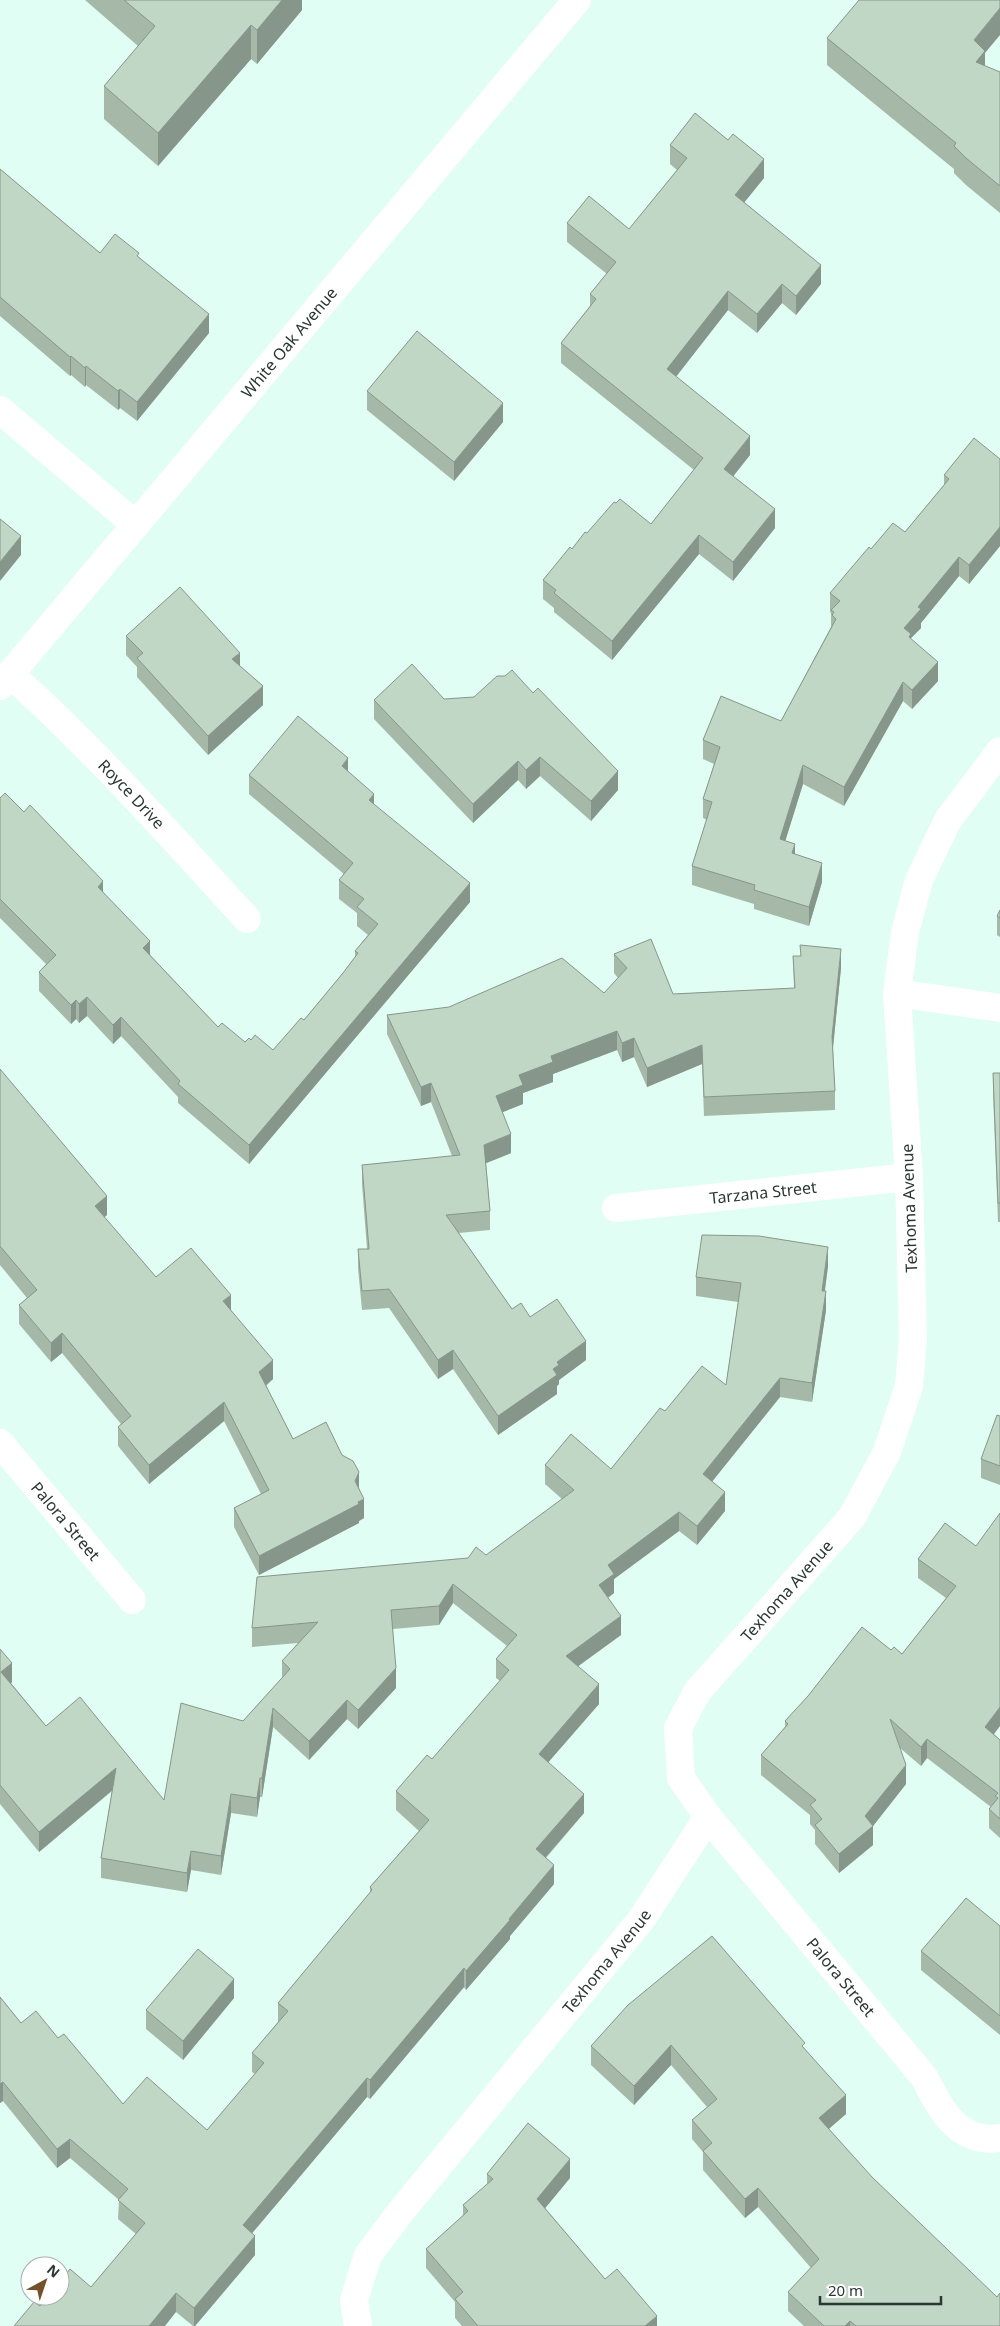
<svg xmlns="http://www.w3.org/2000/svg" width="1000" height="2326" font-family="'Noto Sans',sans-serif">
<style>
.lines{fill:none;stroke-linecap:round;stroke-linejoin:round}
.minor{stroke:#fff;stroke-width:28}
.wall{fill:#a6b9a9}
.shaded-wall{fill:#87968a}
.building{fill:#c1d7c5;stroke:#87968a}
.labels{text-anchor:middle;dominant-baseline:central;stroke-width:5;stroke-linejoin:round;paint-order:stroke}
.street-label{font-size:16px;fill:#2b3733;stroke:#fff}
</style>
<rect width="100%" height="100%" fill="#e0fef3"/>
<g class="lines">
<!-- minor -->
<g class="minor">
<path d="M0,410L136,525"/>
<path id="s1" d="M10,674C95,750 170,835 247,919"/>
<path id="s2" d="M0,686L577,0"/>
<path d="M897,993L1000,1008"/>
<path id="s3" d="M616,1208L909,1177"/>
<path id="s4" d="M0,1443L132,1600"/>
<path id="s5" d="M708,1817L924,2077C941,2109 957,2144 1000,2138"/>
<path id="s6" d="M358,2326L354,2300L368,2255L402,2210L641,1920L708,1817L681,1778L678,1728L697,1692L852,1517L887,1452L909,1386L913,1339L909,1177L897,993L905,932L919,880L948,820L1000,751"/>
</g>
</g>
<!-- wall -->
<g class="wall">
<path d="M85,0H302V10L257,64L251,59L158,166L104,119V86L138,46Z"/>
<path d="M827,38L985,53V66L1000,72V213L966,185L954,173V169L827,65Z"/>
<path d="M670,145L764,178L744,202L821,284L796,315L782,303L757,333L728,310L676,377L750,455L733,476L775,528L733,581L699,554L612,660L554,612V608L543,599V580L587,533L651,524L694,470L561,363V343L590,306V294L607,274L567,242V223L629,229L677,170L670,164Z"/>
<path d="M0,169L100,253L139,257L209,333L137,421L120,408L118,410L86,385L85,387L71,375L70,376L0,316Z"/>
<path d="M367,391L503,422L454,481L367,410Z"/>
<path d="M1000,459V546L969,584L959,576L921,623V628L911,638V640L938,681L912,709L903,701L844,806L803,784L785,841L795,854L822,882L809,926L754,909V904L692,885V866L707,820L703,818V799L714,764L703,759V740L781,721L831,627V613L830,612V593L871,549L905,532L944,485V475Z"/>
<path d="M126,636L240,666L263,705L208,755L137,677V667L126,655Z"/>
<path d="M444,699L618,790L591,821L540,776L526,789L518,780L473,823L374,719V700Z"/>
<path d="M348,771L374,804L470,902L249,1164L178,1103V1097L121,1036L113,1044L87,1016L79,1023L76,1019L71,1024L39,991V972L46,964L0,918V798L103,892L150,955L218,1027L245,1042L251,1040L273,1050L304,1020L343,973L355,957V951L368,935L357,926V913L339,899V880L344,874L249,794V775Z"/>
<path d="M1000,910V937L997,935V916Z"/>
<path d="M614,954L673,994L794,988L793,956L841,968L833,1049L835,1091V1110L704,1116L702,1064L647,1087L634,1057L622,1062L617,1050L553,1074V1082L523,1093V1104L502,1112L511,1153L486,1163L490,1211V1230L459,1233L512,1309L530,1317L586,1360L559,1380V1384L557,1386V1394L498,1435L453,1369L438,1379L389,1308L362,1310L358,1268V1249H367L362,1184V1165L452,1156L431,1102L421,1106L387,1034V1015L604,993L618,978L614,973Z"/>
<path d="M0,1069L107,1215L104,1217L156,1277L231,1310L273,1379L266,1386L293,1439L359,1487L364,1518L359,1521V1523L259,1575L234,1527V1508L261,1494L224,1421L149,1484L118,1446V1427L121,1424L62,1353L51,1362L19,1324V1305L27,1298L0,1265Z"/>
<path d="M993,1073H1000V1222H998L993,1092Z"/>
<path d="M828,1266L825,1291L826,1310L812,1402L780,1397L712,1481L725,1511L697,1545L679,1531L614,1579V1593L608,1598L621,1635L578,1666L599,1704L548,1762L584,1813L546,1858L554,1884L510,1936V1939L466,1990L464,1987L370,2099L367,2097L252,2233L255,2255L195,2326H193L176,2312L40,2306L91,2287L136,2234L118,2219L119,2200L70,2158L57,2168L3,2101L0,2103V1997L21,2023L58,2038L123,2104L207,2130L255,2074L252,2072V2053L278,2022V2003L370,1893V1887L419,1831L396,1810V1791L432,1759L500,1681L496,1678V1659L507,1646L453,1603L439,1625L393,1629L396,1688L358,1729L347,1719L309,1760L273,1727L262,1797H260L257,1817L231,1813L221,1875L191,1870L187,1892L101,1878V1858L112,1791L39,1852L0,1804V1649L12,1682L11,1683L46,1726L164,1800L243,1721L282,1678V1661L298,1643L252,1647V1628L468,1558L486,1555L562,1499L545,1484V1465L611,1469L665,1411L726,1385L738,1302L696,1296V1277Z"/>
<path d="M1000,1416V1485L981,1478V1459Z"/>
<path d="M945,1523L994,1734L1000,1740V1838L989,1828V1809L991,1807L927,1758L921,1766L900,1748L906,1784L873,1826V1845L839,1873L815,1844V1830L810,1824V1815L761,1775V1755L785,1727V1721L891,1650L902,1654L946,1598L918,1578V1559Z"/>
<path d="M1000,1926V2035L921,1970V1951Z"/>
<path d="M712,1936L805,2049L846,2114L829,2129L1000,2326H804L788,2311V2292L811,2268L758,2207L745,2218L703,2170V2152L692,2139V2120L707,2107L671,2065L634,2105L591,2065V2046Z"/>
<path d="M234,1998L183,2060L146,2029V2010Z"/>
<path d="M487,2174L570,2178L545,2208L605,2279L657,2326H462L455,2318V2302L426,2268V2249L463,2216V2205L487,2185Z"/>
</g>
<!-- shaded-wall -->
<g class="shaded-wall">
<path d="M282,0H302V10L257,64V30Z"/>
<path d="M1000,8V35L985,53V78L976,89L974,40Z"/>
<path d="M251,25V59L158,166V133Z"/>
<path d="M764,159V178L735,214V195Z"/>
<path d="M821,265V284L796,315V296Z"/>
<path d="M782,284V303L757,333V314Z"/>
<path d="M728,291V310L667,388V369Z"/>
<path d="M209,314V333L137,421V402Z"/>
<path d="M71,356V375L70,376V357Z"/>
<path d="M86,366V385L85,387V368Z"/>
<path d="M120,389V408L118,410V391Z"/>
<path d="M503,403V422L454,481V462Z"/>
<path d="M750,436V455L724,488V469Z"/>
<path d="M775,509V528L733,581V562Z"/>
<path d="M1000,527V546L969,584V565Z"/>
<path d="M699,535V554L612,660V641Z"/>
<path d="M21,536V555L0,581V562Z"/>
<path d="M959,557V576L921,623V628L911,638V653L904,628L918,607Z"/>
<path d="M240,653V672L232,659Z"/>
<path d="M938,662V681L912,709V690Z"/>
<path d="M903,682V701L844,806V787Z"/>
<path d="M263,686V705L208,755V736Z"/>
<path d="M540,757V776L526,789V770Z"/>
<path d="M348,758V777L342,766Z"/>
<path d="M518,761V780L473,823V804Z"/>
<path d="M803,765V784L780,858V839Z"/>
<path d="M618,771V790L591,821V801Z"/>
<path d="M374,794V813L369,800Z"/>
<path d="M795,844V863L792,853Z"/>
<path d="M822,863V882L809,926V907Z"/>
<path d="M103,881V900L98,887Z"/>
<path d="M470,883V902L249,1164V1145Z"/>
<path d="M150,941V960L143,948Z"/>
<path d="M841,949V968L832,1056V1037Z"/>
<path d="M87,997V1016L79,1023V1004Z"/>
<path d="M76,1000V1019L71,1024V1005Z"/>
<path d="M121,1017V1036L113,1044V1025Z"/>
<path d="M617,1031V1050L553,1074V1082L523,1093V1104L496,1115V1096L519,1075L551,1056Z"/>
<path d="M634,1038V1057L622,1062V1043Z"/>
<path d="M702,1045V1064L647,1087V1068Z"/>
<path d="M431,1083V1102L421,1106V1087Z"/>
<path d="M511,1134V1153L484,1164V1145Z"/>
<path d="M107,1196V1215L95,1225V1206Z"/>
<path d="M828,1247V1266L822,1310V1291Z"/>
<path d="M826,1291V1310L812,1402V1383Z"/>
<path d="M231,1295V1314L223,1301Z"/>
<path d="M62,1333V1353L51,1362V1343Z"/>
<path d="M586,1341V1360L559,1380V1384L557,1386V1394L498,1435V1416L553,1369L557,1362Z"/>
<path d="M453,1350V1369L438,1379V1360Z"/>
<path d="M273,1360V1379L259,1391V1372Z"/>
<path d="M780,1378V1397L703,1493V1474Z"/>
<path d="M224,1402V1421L149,1484V1465Z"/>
<path d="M359,1472V1491L355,1481Z"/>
<path d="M725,1492V1511L697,1545V1526Z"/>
<path d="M364,1499V1518L359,1521V1523L259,1575V1556Z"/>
<path d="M679,1512V1531L614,1579V1593L599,1604V1585L608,1565Z"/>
<path d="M453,1584V1603L439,1625V1606Z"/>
<path d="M621,1616V1635L566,1675V1656Z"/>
<path d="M12,1663V1682L1,1691V1672Z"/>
<path d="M396,1668V1688L358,1729V1710Z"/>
<path d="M599,1684V1704L539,1773V1754Z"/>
<path d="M347,1700V1719L309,1760V1741Z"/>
<path d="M1000,1707V1726L985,1746V1727Z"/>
<path d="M273,1708V1727L262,1797V1778Z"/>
<path d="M927,1739V1758L921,1766V1747Z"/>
<path d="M906,1765V1784L873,1826V1845L839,1873V1854L865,1816Z"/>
<path d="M116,1768V1787L39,1852V1832Z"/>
<path d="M260,1778V1797L257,1817V1798Z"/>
<path d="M231,1794V1813L221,1875V1856Z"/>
<path d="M584,1794V1813L536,1868V1849Z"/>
<path d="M191,1851V1870L187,1892V1873Z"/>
<path d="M554,1865V1884L510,1936V1939L466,1990V1971L509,1919Z"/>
<path d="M464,1968V1987L370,2099V2080Z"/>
<path d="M234,1979V1998L183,2060V2041Z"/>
<path d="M671,2045V2065L634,2105V2086Z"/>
<path d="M367,2078V2097L243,2244V2225Z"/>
<path d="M3,2082V2101L0,2103V2084Z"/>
<path d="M846,2095V2114L819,2137V2118Z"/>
<path d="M70,2139V2158L57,2168V2149Z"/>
<path d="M570,2159V2178L537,2218V2199Z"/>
<path d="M758,2188V2207L745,2218V2199Z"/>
<path d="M255,2236V2255L195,2326H194V2308Z"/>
<path d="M176,2293V2312L165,2326H149Z"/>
<path d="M657,2316V2326H645Z"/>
<path d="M850,2321V2326H845Z"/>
</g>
<!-- building -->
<g class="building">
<path d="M124,0H282L257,30L251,25L158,133L104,86L155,26Z"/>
<path d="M859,0H1000V8L974,40L985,51L976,62L1000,72V186L966,158L954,146L956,143L827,38Z"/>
<path d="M695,113L728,140L733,134L764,159L735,195L821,265L796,296L782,284L757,314L728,291L667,369L750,436L724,469L775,509L733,562L699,535L612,641L554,593L556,590L543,580L570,547L572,549L585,532L587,533L614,502L616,503L620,499L651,524L703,458L561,343L596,299L590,294L616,262L567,223L589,196L629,229L687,158L670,145Z"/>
<path d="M0,169L100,253L115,234L139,253L137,256L209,314L137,402L120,389L118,391L86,366L85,368L71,356L70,357L0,297Z"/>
<path d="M417,331L503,403L454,462L367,391Z"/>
<path d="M974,438L1000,459V527L969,565L959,557L918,607L921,609L904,628L911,634L909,637L938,662L912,690L903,682L844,787L803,765L780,839L795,844L792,853L822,863L809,907L754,890L755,885L692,866L712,802L703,799L720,747L703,740L721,696L781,721L836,619L832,615L834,612L831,610L840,601L830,593L869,547L871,549L893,523L905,532L949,479L944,475Z"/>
<path d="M0,519L21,536L0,562Z"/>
<path d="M180,587L240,653L232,659L263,686L208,736L137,658L143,653L126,636Z"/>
<path d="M412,664L444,699L474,697L497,676H505L512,670L533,693L538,688L618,771L591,801L540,757L526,770L518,761L473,804L374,700Z"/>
<path d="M298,716L348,758L342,766L374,794L369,800L470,883L249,1145L178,1084L180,1081L121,1017L113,1025L87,997L79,1004L76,1000L71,1005L39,972L56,955L0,899V798L5,793L24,812L30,805L103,881L98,887L150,941L143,948L218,1027L222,1023L245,1042L249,1038L251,1040L255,1035L273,1050L301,1018L304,1020L343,973L358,953L355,951L378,924L357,907L364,899L339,880L353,863L249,775Z"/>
<path d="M1000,910V918L997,916Z"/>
<path d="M651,939L673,994L795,988L793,956H801L800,945L841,949L832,1037L835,1091L704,1097L702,1045L647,1068L634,1038L622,1043L617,1031L551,1056L553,1062L519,1075L523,1085L496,1096L511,1134L484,1145L490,1211L446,1215L512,1309L521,1303L530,1317L557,1299L586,1341L557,1362L559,1365L553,1369L557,1375L498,1416L453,1350L438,1360L389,1289L362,1291L358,1249H369L362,1165L460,1155L431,1083L421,1087L387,1015L449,1007L562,958L604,993L627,968L614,954Z"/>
<path d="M0,1069L107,1196L95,1206L156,1277L191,1248L231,1295L223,1301L273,1360L259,1372L293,1439L326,1422L342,1455L353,1461L359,1472L355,1481L364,1499L358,1502L359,1504L259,1556L234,1508L269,1490L224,1402L149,1465L118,1427L131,1416L62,1333L51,1343L19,1305L37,1290L0,1246Z"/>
<path d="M993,1073H1000V1203H998Z"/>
<path d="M702,1235L759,1236L828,1247L822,1291H826L812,1383L780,1378L703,1474L725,1492L697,1526L679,1512L608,1565L614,1574L599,1585L621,1616L566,1656L599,1684L539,1754L584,1794L536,1849L554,1865L509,1919L510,1920L466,1971L464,1968L370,2080L367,2078L243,2225L255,2236L194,2308L176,2293L149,2326H14L34,2302L40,2306L49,2296H60V2282L70,2269L91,2287L145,2223L118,2200L128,2189L70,2139L57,2149L3,2082L0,2084V1997L21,2023L36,2011L58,2038L64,2034L123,2104L147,2077L207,2130L264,2063L252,2053L288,2011L278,2003L372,1890L370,1887L429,1820L396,1791L427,1755L432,1759L509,1670L496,1659L517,1635L453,1584L439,1606L391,1610L396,1668L358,1710L347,1700L309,1741L273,1708L262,1778H260L257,1798L231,1794L221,1856L191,1851L187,1873L101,1858L116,1768L39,1832L0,1785V1649L12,1663L1,1672L46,1726L80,1697L164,1800L181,1703L243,1721L290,1669L282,1661L318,1622L252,1628L257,1577L468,1558L476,1547L486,1555L574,1490L545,1465L571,1434L611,1469L660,1408L665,1411L702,1366L726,1385L741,1283L696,1277Z"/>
<path d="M997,1415L1000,1416V1466L981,1459Z"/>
<path d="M1000,1513V1707L985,1727L1000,1740V1819L989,1809L998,1798L995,1796L998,1793L927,1739L921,1747L890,1719L906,1765L865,1816L873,1826L839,1854L815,1825L822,1819L810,1805L816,1800L761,1755L788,1724L785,1721L808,1696L862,1627L891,1650L894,1647L902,1654L956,1586L918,1559L945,1523L976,1546Z"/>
<path d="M966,1898L1000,1926V2016L921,1951Z"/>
<path d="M712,1936L805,2043L802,2046L846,2095L819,2118L872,2177L997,2297L1000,2293V2326H856L850,2321L845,2326H824L788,2292L819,2259L758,2188L745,2199L703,2151L712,2143L692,2120L717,2099L671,2045L634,2086L591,2046L628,2005Z"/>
<path d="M198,1949L234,1979L183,2041L146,2010Z"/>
<path d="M528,2123L570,2159L537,2199L605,2279L617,2269L657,2316L645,2326H478L455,2299L463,2292L426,2249L468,2211L463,2205L493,2179L487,2174Z"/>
</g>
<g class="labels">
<!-- street labels -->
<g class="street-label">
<text stroke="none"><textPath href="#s2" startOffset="449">White Oak Avenue</textPath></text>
<text stroke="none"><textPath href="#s1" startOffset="171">Royce Drive</textPath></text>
<text stroke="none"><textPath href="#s3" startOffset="148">Tarzana Street</textPath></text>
<text transform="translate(909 1208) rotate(-92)">Texhoma Avenue</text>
<text stroke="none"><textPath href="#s4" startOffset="102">Palora Street</textPath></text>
<text stroke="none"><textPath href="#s6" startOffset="902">Texhoma Avenue</textPath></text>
<text stroke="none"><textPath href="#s6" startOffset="452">Texhoma Avenue</textPath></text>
<text stroke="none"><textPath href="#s5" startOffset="208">Palora Street</textPath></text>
</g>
</g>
<!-- north arrow -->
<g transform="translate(45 2281) rotate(40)"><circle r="24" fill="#ffffff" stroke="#aaafad"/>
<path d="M0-4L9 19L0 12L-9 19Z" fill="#745129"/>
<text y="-8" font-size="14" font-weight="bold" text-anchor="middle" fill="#2b3733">N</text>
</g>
<!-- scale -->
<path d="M820 2296v8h121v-8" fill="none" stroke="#2b3733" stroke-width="2.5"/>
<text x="828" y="2296" font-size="15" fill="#2b3733" stroke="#ffffff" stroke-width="4" paint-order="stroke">20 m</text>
</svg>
